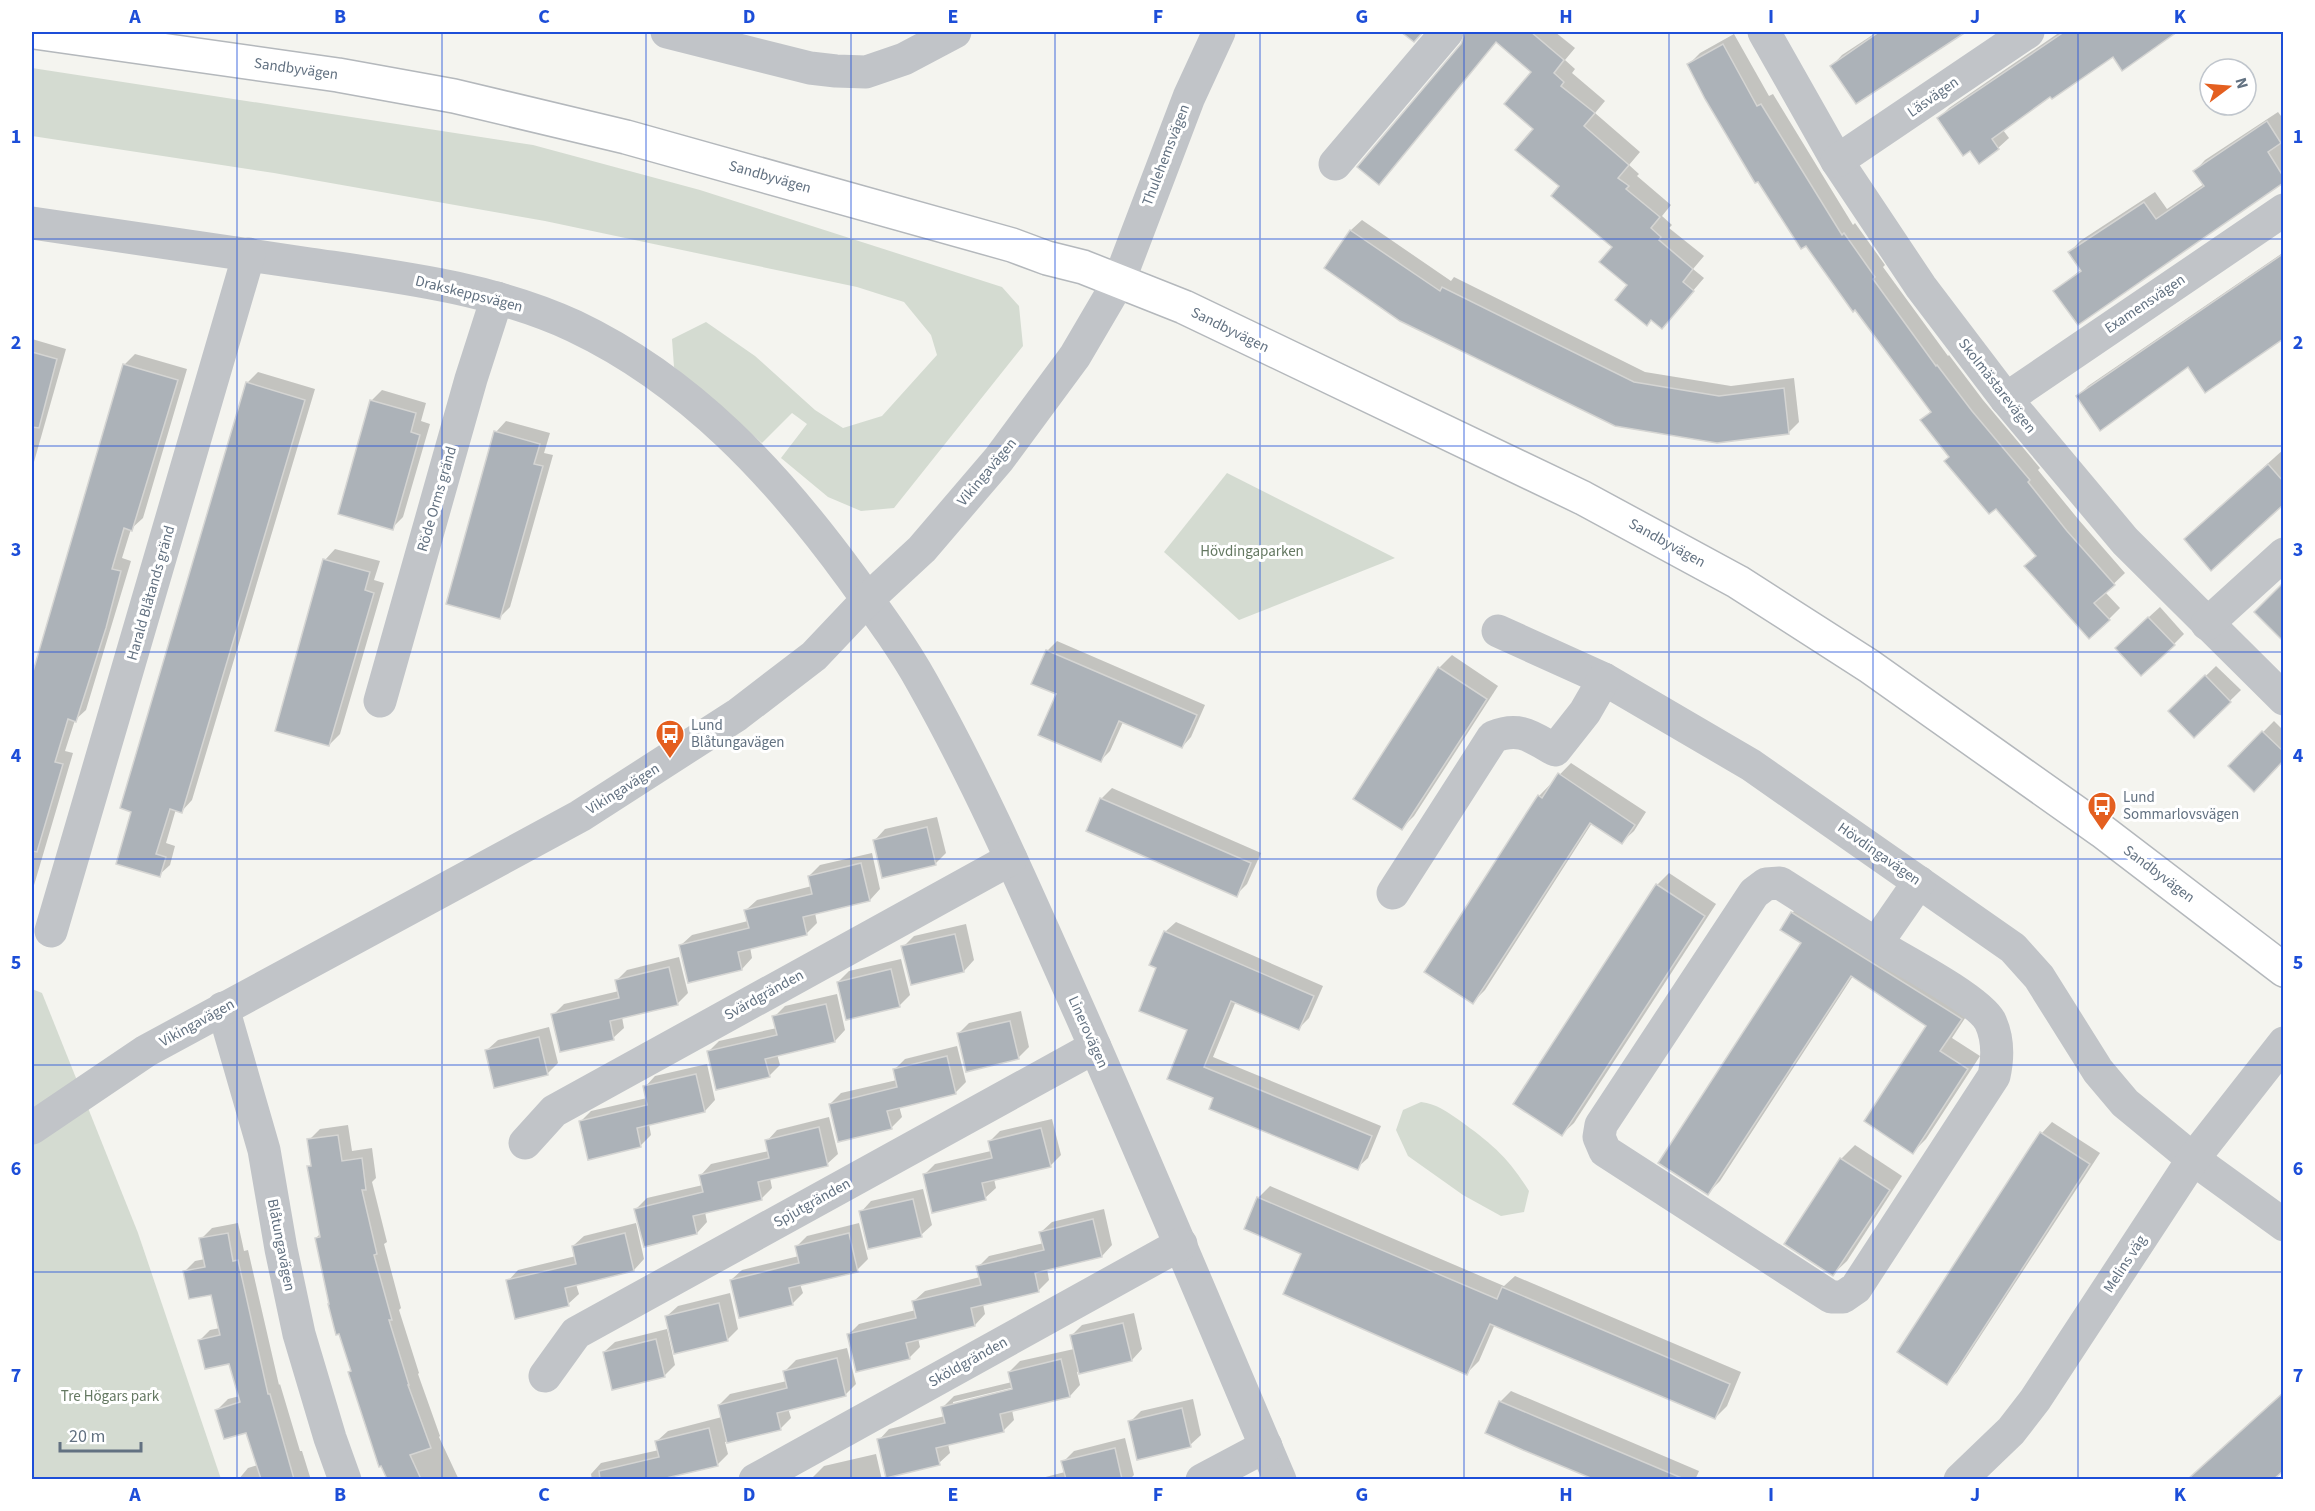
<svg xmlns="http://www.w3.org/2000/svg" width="2315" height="1511" font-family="'Source Sans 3',sans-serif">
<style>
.green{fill:#d4dbd1}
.shadow{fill:#0003;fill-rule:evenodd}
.building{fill:#acb2b8;stroke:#d5d5d3;stroke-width:1.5}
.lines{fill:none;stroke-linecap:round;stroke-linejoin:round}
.major-casing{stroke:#b4b8bc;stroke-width:36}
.minor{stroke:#c1c4c8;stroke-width:33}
.major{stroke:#fff;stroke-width:33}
.grid{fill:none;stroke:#1d4ed8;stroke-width:1.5;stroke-opacity:0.55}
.labels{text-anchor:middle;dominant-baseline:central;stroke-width:6;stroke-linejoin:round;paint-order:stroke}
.street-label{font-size:15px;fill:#627181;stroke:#fff}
.park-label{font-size:15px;fill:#647861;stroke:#fff}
.poi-label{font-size:15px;fill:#627181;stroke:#fff;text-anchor:start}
.neatline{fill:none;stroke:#1d4ed8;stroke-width:2}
.grid-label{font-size:20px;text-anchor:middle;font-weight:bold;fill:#1d4ed8}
</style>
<rect width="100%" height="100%" fill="#f4f4ef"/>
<!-- green -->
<g class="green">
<path d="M32,68L533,145L700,190L1002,287L1019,306L1023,346L894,508L861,511L828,497L781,458L807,424L792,413L762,443L674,367L672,339L706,322L755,356L815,410L843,428L882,416L937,355L931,335L904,302L857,287L545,221L274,173L32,136Z"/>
<path d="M1227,473L1395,558L1239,620L1164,552Z"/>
<path d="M32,989L42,993L138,1233L221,1479H32Z"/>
<path d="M1421,1102C1437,1104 1446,1111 1459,1120C1491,1143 1508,1157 1529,1191L1524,1212L1501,1216L1463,1195L1408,1156L1396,1130L1403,1110Z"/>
</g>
<!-- shadow -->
<g class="shadow">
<path d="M1467,32H1555L1575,48L1565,60L1575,69L1572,73L1605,101L1595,113L1640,152L1629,165L1639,174L1637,176L1671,205L1662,216L1672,225L1669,228L1704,256L1693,269L1704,278L1662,327L1629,285L1614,247L1561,186L1535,129L1533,71L1497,41L1379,183L1463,45Z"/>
<path d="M1877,32H1958L1947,42L1832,66L1842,55Z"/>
<path d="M2060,32H2176L2123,69L2113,55L2051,95L2003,130L2009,138L1998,148L1971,149L1939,118L1949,108Z"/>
<path d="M1734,34L1769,96L1773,94L1853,225L1855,223L1885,265L1883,267L1948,356L1949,355L1983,400L2040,468L2038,470L2078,519L2125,573L2105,592L2120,608L2109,619L2026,566L2037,555L1950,457L1922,420L1932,410L1689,64L1700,53Z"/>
<path d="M2278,112L2284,120V180L2177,253L2055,291L2082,269L2070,252L2080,241L2155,192L2167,209L2204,184L2195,171L2205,160Z"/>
<path d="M1362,220L1451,281L1454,277L1645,372L1731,386L1794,378L1799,422L1789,432L1717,441L1326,268L1351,230Z"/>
<path d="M2284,252V315L2280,317L2284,322V336L2279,341L2078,396L2088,386Z"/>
<path d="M32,339L66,349L32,469Z"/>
<path d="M135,354L187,369L143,518L131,529L122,558L131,561L86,710L75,720L65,751L73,753L32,892V678L125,364Z"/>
<path d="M258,372L315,389L192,800L182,811L176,809L166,843L175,846L170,865L159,875L133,811L247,383Z"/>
<path d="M382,390L426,403L421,421L430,424L403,517L392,528L371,401Z"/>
<path d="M506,421L550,433L544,453L553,455L510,607L500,617L496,432Z"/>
<path d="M2284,449V503L2212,569L2196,528Z"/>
<path d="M335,549L380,561L374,580L384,583L340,734L329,745L325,560Z"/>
<path d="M2284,586V639L2256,612Z"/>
<path d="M2160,607L2184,634L2174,644L2127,637Z"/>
<path d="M1057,641L1205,705L1191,737L1182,747L1123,722L1110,751L1101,760L1057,693L1047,651Z"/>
<path d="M1452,655L1498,686L1414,816L1402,828L1439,668Z"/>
<path d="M2216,666L2241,690L2194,736L2170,711Z"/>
<path d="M2274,721L2284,731V759L2254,790L2230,766Z"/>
<path d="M1571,763L1646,812L1634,831L1622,842L1592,823L1485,990L1473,1002L1539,796Z"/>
<path d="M1112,788L1261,853L1247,884L1236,895L1088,830L1102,798Z"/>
<path d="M937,817L946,853L935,864L875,840L885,829Z"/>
<path d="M872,853L880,889L870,900L815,913L817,923L806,934L750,947L752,958L742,969L681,945L692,935L748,921L746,910L757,900L812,886L809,876L820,865Z"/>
<path d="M1669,873L1716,904L1574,1123L1562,1134L1657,885Z"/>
<path d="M1805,901L1973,1006L1952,1038L1980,1056L1926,1139L1913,1152L1928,1025L1853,976L1720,1181L1708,1193L1803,943L1792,913Z"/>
<path d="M1176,922L1323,986L1309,1018L1299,1028L1236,1001L1213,1057L1381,1126L1368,1158L1357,1168L1215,1098L1189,1029L1158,967L1165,932Z"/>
<path d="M966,924L974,960L964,971L903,947L914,936Z"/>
<path d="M679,957L688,993L677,1004L622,1017L624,1028L613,1038L553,1015L564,1004L619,991L617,980L627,970Z"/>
<path d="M901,959L910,995L899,1006L838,982L849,971Z"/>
<path d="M837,994L845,1030L835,1041L777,1054L780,1065L769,1076L708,1052L719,1041L777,1028L774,1017L785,1006Z"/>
<path d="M1021,1011L1029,1047L1018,1058L958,1034L969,1023Z"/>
<path d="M549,1027L558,1063L547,1074L487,1050L498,1040Z"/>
<path d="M957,1046L966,1082L955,1093L899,1106L902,1117L891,1128L830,1104L841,1093L897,1080L895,1069L905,1059Z"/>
<path d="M707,1064L715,1100L705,1111L649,1124L651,1135L641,1145L589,1158L580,1122L591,1111L647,1098L645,1087L655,1076Z"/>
<path d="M829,1117L838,1154L827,1164L770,1178L772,1188L761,1199L705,1212L707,1222L697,1233L636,1209L647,1198L703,1185L701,1175L711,1164L769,1151L767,1141L777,1130Z"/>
<path d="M1052,1119L1061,1155L1050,1166L994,1179L996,1188L985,1198L924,1175L935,1164L991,1151L989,1142L1000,1131Z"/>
<path d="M2052,1122L2100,1153L1957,1372L1947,1383L1899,1352L2042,1133Z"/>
<path d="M348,1125L352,1151L372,1148L376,1178L372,1182L387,1242L384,1244L401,1308L399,1310L419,1373L418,1374L440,1436L439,1437L459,1480H388L349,1372L352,1369L316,1238L321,1233L309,1167L312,1163L309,1140L320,1129Z"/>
<path d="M1855,1145L1902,1176L1847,1261L1833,1274L1786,1243L1841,1159Z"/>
<path d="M1270,1186L1504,1286L1515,1276L1741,1372L1727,1406L1715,1418L1495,1324L1479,1361L1467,1373L1303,1253L1246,1228L1259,1197Z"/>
<path d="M923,1189L932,1225L921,1235L861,1212L871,1201Z"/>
<path d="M1104,1209L1112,1245L1102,1256L1047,1269L1049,1280L1039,1290L983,1304L985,1314L975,1325L918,1338L920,1347L909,1358L849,1334L859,1324L916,1310L914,1301L925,1291L980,1277L978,1267L989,1256L1044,1243L1041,1232L1052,1222Z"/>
<path d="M238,1223L244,1251L248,1250L279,1385L280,1384L300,1451H302L311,1480H238L248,1468L258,1465L247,1431L217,1410L228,1399L240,1396L230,1362L199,1341L210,1330L220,1328L212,1293L185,1271L195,1261L205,1259L201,1239L212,1228Z"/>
<path d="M636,1223L644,1259L634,1270L576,1284L579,1294L568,1304L508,1281L518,1270L576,1256L573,1246L584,1236Z"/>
<path d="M859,1223L868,1259L857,1270L800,1284L803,1293L792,1304L731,1280L742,1270L799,1256L796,1247L807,1236Z"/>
<path d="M730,1293L738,1329L727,1340L667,1316L678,1306Z"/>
<path d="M1134,1313L1142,1349L1132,1360L1077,1372L1080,1385L1070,1396L1012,1410L1014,1420L1003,1431L948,1444L950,1453L939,1463L879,1440L889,1429L945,1416L943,1407L954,1396L1012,1382L1009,1372L1020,1361L1074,1349L1071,1336L1082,1325ZM1019,1386V1389L953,1405V1402Z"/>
<path d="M667,1329L675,1365L664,1376L604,1352L615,1342Z"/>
<path d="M847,1348L856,1384L845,1395L788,1408L791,1418L780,1429L725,1442L728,1454L717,1465L660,1480H592L591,1474L601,1463L659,1450L657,1441L668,1431L722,1417L719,1405L730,1394L787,1381L785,1371L796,1360Z"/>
<path d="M1511,1391L1699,1471L1695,1480H1597L1487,1433L1500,1402Z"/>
<path d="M2284,1394V1469L2272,1480H2189Z"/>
<path d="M1193,1399L1201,1435L1190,1445L1130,1422L1141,1411Z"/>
<path d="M1125,1438L1134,1475L1129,1480H1034L1065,1472L1063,1462L1074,1451Z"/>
<path d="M876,1454L882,1480H814L813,1477L824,1466Z"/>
</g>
<!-- building -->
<g class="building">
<path d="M1401,32H1423L1414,42Z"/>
<path d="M1465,32H1531L1564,60L1554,73L1564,82L1561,86L1595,113L1584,126L1629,165L1618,178L1629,186L1626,189L1660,217L1651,228L1661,237L1659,240L1693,269L1683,282L1694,291L1662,329L1651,320L1647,326L1615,300L1627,285L1599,262L1612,247L1551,196L1559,186L1515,150L1533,129L1504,104L1531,72L1496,42L1379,185L1357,167L1461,44Z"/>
<path d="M1879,32H1966L1856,104L1830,66Z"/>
<path d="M2064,32H2177L2122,71L2113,57L2052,99L2050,97L1992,139L1999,149L1979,164L1970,151L1963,156L1937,118Z"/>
<path d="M1723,44L1757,106L1761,104L1842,235L1844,233L1875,277L1873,279L1936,366L1937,365L1972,411L2030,480L2028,482L2067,531L2115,585L2094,603L2110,620L2089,639L2024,566L2036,556L1996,509L1989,514L1944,461L1949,457L1920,420L1931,412L1855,310L1853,312L1806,246L1801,249L1758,182L1755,183L1705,99L1687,64Z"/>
<path d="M2267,121L2281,143L2268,152L2283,176V183L2078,325L2053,291L2081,271L2068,252L2144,202L2156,219L2204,186L2193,171Z"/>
<path d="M1350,230L1440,291L1442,287L1634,382L1719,396L1784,388L1789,434L1717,443L1615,426L1400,321L1324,268Z"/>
<path d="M2283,254V339L2205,393L2188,367L2100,431L2076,396Z"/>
<path d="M32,352L57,359L39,428L32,427Z"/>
<path d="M123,364L178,380L132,531L124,528L112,569L121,571L106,628L76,722L68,719L55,762L63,764L37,852L32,851V675Z"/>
<path d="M246,382L305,400L182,813L170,809L156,854L166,857L160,877L116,864L131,812L120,808Z"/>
<path d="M370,400L416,413L411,432L420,435L393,530L338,514Z"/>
<path d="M494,431L540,444L534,464L543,466L500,619L446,604Z"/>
<path d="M2268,464L2283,481V505L2211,571L2184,539Z"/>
<path d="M323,559L370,572L365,590L374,593L329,746L275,731Z"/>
<path d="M2283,583V641L2254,612Z"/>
<path d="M2148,617L2175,645L2141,676L2115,648Z"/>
<path d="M1046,650L1197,715L1182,748L1119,721L1101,762L1038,735L1056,694L1031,684Z"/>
<path d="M1438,667L1487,699L1402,830L1353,799Z"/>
<path d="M2205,675L2231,702L2194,738L2168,711Z"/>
<path d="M2262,731L2283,751V761L2254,792L2228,766Z"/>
<path d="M1558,773L1635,825L1622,844L1590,823L1473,1004L1424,972L1538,795L1542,798Z"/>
<path d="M1100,798L1251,863L1237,897L1086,831Z"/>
<path d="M927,827L936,865L882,878L873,840Z"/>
<path d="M861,863L870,901L803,917L807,935L738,952L742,970L688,983L679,945L749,928L744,910L812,894L808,876Z"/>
<path d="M1656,884L1705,916L1562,1136L1513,1104Z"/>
<path d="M1791,912L1962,1019L1940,1051L1968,1069L1913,1154L1864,1121L1926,1026L1851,976L1708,1195L1658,1163L1801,943L1780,930Z"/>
<path d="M1164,931L1314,996L1299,1030L1231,1001L1204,1067L1372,1136L1358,1170L1209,1109L1213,1098L1167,1079L1187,1030L1139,1011L1156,968L1149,965Z"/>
<path d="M955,934L964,972L911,985L901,946Z"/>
<path d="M669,967L678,1005L610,1021L614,1040L560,1052L551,1014L619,998L615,980Z"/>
<path d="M891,969L900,1007L846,1020L837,982Z"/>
<path d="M826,1004L835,1042L765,1059L770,1077L716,1090L707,1051L777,1035L772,1016Z"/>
<path d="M1010,1021L1019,1059L966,1072L957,1033Z"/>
<path d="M539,1037L548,1075L494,1088L485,1050Z"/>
<path d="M947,1056L956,1094L887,1111L892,1129L838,1142L829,1104L897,1087L893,1069Z"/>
<path d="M696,1074L705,1112L637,1128L641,1147L588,1160L579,1121L647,1105L643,1086Z"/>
<path d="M819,1127L828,1166L758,1182L762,1200L693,1216L697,1234L644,1247L634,1209L703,1192L699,1175L769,1158L765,1140Z"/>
<path d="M1041,1128L1051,1167L982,1183L986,1200L932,1213L923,1174L992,1158L988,1141Z"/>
<path d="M2040,1132L2090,1164L1947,1385L1897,1352Z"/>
<path d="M338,1135L342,1161L362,1158L366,1190H362L377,1254L374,1255L392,1320H389L409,1385H408L431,1448L410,1455L421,1479H387L381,1466L379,1467L348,1372L351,1371L339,1334L336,1335L328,1304H329L315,1238L320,1237L307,1166H311L307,1139Z"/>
<path d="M1840,1158L1890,1190L1833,1276L1784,1244Z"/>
<path d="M1257,1197L1497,1299L1502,1287L1730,1384L1715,1419L1490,1324L1467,1375L1283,1294L1301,1254L1244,1229Z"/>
<path d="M913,1199L922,1237L868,1249L859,1211Z"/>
<path d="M1093,1219L1102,1257L1035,1273L1039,1292L971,1308L975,1326L906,1343L910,1359L856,1372L847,1334L916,1318L912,1301L981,1285L976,1266L1044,1250L1039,1232Z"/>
<path d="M228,1233L233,1261L238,1260L268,1394H270L294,1479H261L246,1433L224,1439L215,1410L240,1402L229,1364L205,1369L198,1340L220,1335L211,1295L189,1299L183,1271L205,1267L199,1238Z"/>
<path d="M625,1233L634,1271L565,1288L569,1306L515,1319L506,1280L576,1264L572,1246Z"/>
<path d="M849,1233L858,1272L789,1288L793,1305L739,1318L730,1280L799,1263L795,1246Z"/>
<path d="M719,1303L728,1341L674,1354L665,1316Z"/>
<path d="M1123,1323L1132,1361L1079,1374L1070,1335Z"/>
<path d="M656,1339L665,1377L612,1390L603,1352Z"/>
<path d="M837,1358L846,1396L777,1413L781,1430L727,1443L718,1405L787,1388L783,1371Z"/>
<path d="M1061,1359L1070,1397L1000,1414L1004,1432L936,1448L940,1465L886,1478L877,1439L945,1423L941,1407L1012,1389L1008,1372Z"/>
<path d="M2283,1393V1471L2274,1479H2188Z"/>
<path d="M1499,1401L1537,1417L1684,1479H1593L1523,1450L1485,1433Z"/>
<path d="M1182,1408L1191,1447L1137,1460L1128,1421Z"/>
<path d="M709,1428L718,1466L662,1479H600L599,1471L659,1457L655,1441Z"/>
<path d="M1115,1448L1122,1479H1066L1061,1461Z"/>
</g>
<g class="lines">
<!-- major casing -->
<g class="major-casing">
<path id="major" d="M34,32L338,75L454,96L626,137L1012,245L1047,258L1083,267L1184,307L1583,498L1738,582L1869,666L2102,831L2284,970"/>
</g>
<!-- minor -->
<g class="minor">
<path d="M667,32L810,68L836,71L866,72L904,59L955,32"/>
<path d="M1764,32L1837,161L1921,287L2006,399L2125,541L2284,699"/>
<path d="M1837,161L2028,32"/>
<path d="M1335,164L1447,32"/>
<path d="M32,223C124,237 217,250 310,264C399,277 492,288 574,326C690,381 777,475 852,578C876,611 902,646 922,682C983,790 1031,903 1081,1015C1149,1169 1214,1325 1280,1480"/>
<path d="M2006,399L2284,210"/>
<path d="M2207,624L2284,554"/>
<path d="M1498,631L1604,679L1751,765L2013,948L2039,977L2098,1071L2125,1103L2193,1159L2284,1225"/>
<path d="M380,701L471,379L497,298"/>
<path d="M1393,893L1493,737C1520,726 1532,737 1555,750L1585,712L1604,679"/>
<path d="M51,931L249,254"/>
<path d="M1876,944C1901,959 1978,999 1990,1021C1998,1038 1998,1058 1994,1076L1856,1288L1843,1297H1831L1605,1151L1599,1137L1601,1125L1754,893L1766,884L1780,883L1876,944L1919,882"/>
<path d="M223,1008L264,1150L281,1249L299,1334L330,1438L345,1480"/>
<path d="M32,1128L146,1051L580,816L737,715L814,656L868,599L922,549L999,459L1075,356L1119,281L1189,97L1219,32"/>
<path d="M525,1143L554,1111L1011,859"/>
<path d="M545,1376L576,1333L1095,1047"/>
<path d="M755,1480L1181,1244"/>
<path d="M1202,1480L1266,1446"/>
<path d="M1960,1480L2011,1431L2035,1400L2193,1159L2284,1043"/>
</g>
<!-- major -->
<use href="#major" class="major"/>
</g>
<!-- grid -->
<path class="grid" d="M237,32V1480M442,32V1480M646,32V1480M851,32V1480M1055,32V1480M1260,32V1480M1464,32V1480M1669,32V1480M1873,32V1480M2078,32V1480M32,239H2284M32,446H2284M32,652H2284M32,859H2284M32,1065H2284M32,1272H2284"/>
<!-- icons -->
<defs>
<g id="bus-pin" transform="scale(1.5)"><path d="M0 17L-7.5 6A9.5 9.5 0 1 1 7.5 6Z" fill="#e45f1f" stroke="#fff"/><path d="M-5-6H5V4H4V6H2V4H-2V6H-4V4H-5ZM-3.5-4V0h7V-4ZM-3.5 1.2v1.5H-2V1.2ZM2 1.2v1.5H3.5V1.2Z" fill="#fff"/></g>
</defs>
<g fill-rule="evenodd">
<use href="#bus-pin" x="670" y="734"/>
<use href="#bus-pin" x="2102" y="806"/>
</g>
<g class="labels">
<!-- street labels -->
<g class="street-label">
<text transform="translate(296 69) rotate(8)">Sandbyvägen</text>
<text transform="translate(1933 97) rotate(-35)">Läsvägen</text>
<text transform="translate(1166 155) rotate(-69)">Thulehemsvägen</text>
<text transform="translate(770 177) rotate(16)">Sandbyvägen</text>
<text transform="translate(469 294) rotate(14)">Drakskeppsvägen</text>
<text transform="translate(2145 304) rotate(-34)">Examensvägen</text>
<text transform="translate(1230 330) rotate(26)">Sandbyvägen</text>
<text transform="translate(1997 386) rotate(52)">Skolmästarevägen</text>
<text transform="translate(987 472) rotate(-50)">Vikingavägen</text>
<text transform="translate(437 499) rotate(-74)">Röde Orms gränd</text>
<text transform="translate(1667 543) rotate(29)">Sandbyvägen</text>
<text transform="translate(151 593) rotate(-74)">Harald Blåtands gränd</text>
<text transform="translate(623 789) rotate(-32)">Vikingavägen</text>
<text transform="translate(1879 854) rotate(35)">Hövdingavägen</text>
<text transform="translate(2159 874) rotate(37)">Sandbyvägen</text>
<text transform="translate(764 995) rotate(-29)">Svärdgränden</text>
<text transform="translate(197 1023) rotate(-29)">Vikingavägen</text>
<text transform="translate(1088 1032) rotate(66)">Linerovägen</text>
<text transform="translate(812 1203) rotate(-29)">Spjutgränden</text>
<text transform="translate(281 1245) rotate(79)">Blåtungavägen</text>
<text transform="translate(2125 1264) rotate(-57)">Melins väg</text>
<text transform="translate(968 1362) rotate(-29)">Sköldgränden</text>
</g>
<!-- park labels -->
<g class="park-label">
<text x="1252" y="551">Hövdingaparken</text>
<text x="110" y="1396">Tre Högars park</text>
</g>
<!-- poi labels -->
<g class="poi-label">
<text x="691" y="725">Lund<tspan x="691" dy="17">Blåtungavägen</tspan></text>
<text x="2123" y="797">Lund<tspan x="2123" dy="17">Sommarlovsvägen</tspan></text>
</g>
</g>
<!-- border -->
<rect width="2315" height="1511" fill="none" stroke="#ffffff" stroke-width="66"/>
<!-- north arrow -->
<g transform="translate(2228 87) rotate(74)"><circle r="28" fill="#ffffff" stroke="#c0c6cd" stroke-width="1.5"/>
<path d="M0-4.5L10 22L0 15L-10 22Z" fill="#e45f1f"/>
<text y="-9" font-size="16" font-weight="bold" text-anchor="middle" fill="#627181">N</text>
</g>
<!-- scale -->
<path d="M60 1442v9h81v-9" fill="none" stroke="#627181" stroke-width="3"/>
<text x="69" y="1442" font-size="18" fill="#627181" stroke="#ffffff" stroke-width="4.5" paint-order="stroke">20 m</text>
<rect x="33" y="33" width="2249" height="1445" class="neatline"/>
<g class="grid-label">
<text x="135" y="23">A</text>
<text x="340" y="23">B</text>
<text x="544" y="23">C</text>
<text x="749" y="23">D</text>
<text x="953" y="23">E</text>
<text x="1158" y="23">F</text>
<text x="1362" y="23">G</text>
<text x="1566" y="23">H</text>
<text x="1771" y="23">I</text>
<text x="1975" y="23">J</text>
<text x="2180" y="23">K</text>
<text x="16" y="143">1</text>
<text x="2298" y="143">1</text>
<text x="16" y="349">2</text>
<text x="2298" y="349">2</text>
<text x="16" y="556">3</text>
<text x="2298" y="556">3</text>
<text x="16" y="762">4</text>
<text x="2298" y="762">4</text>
<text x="16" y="969">5</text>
<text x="2298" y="969">5</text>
<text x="16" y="1175">6</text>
<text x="2298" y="1175">6</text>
<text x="16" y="1382">7</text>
<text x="2298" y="1382">7</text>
<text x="135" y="1501">A</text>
<text x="340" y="1501">B</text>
<text x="544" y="1501">C</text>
<text x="749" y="1501">D</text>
<text x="953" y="1501">E</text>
<text x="1158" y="1501">F</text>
<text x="1362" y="1501">G</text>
<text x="1566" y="1501">H</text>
<text x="1771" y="1501">I</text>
<text x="1975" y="1501">J</text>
<text x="2180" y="1501">K</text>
</g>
</svg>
